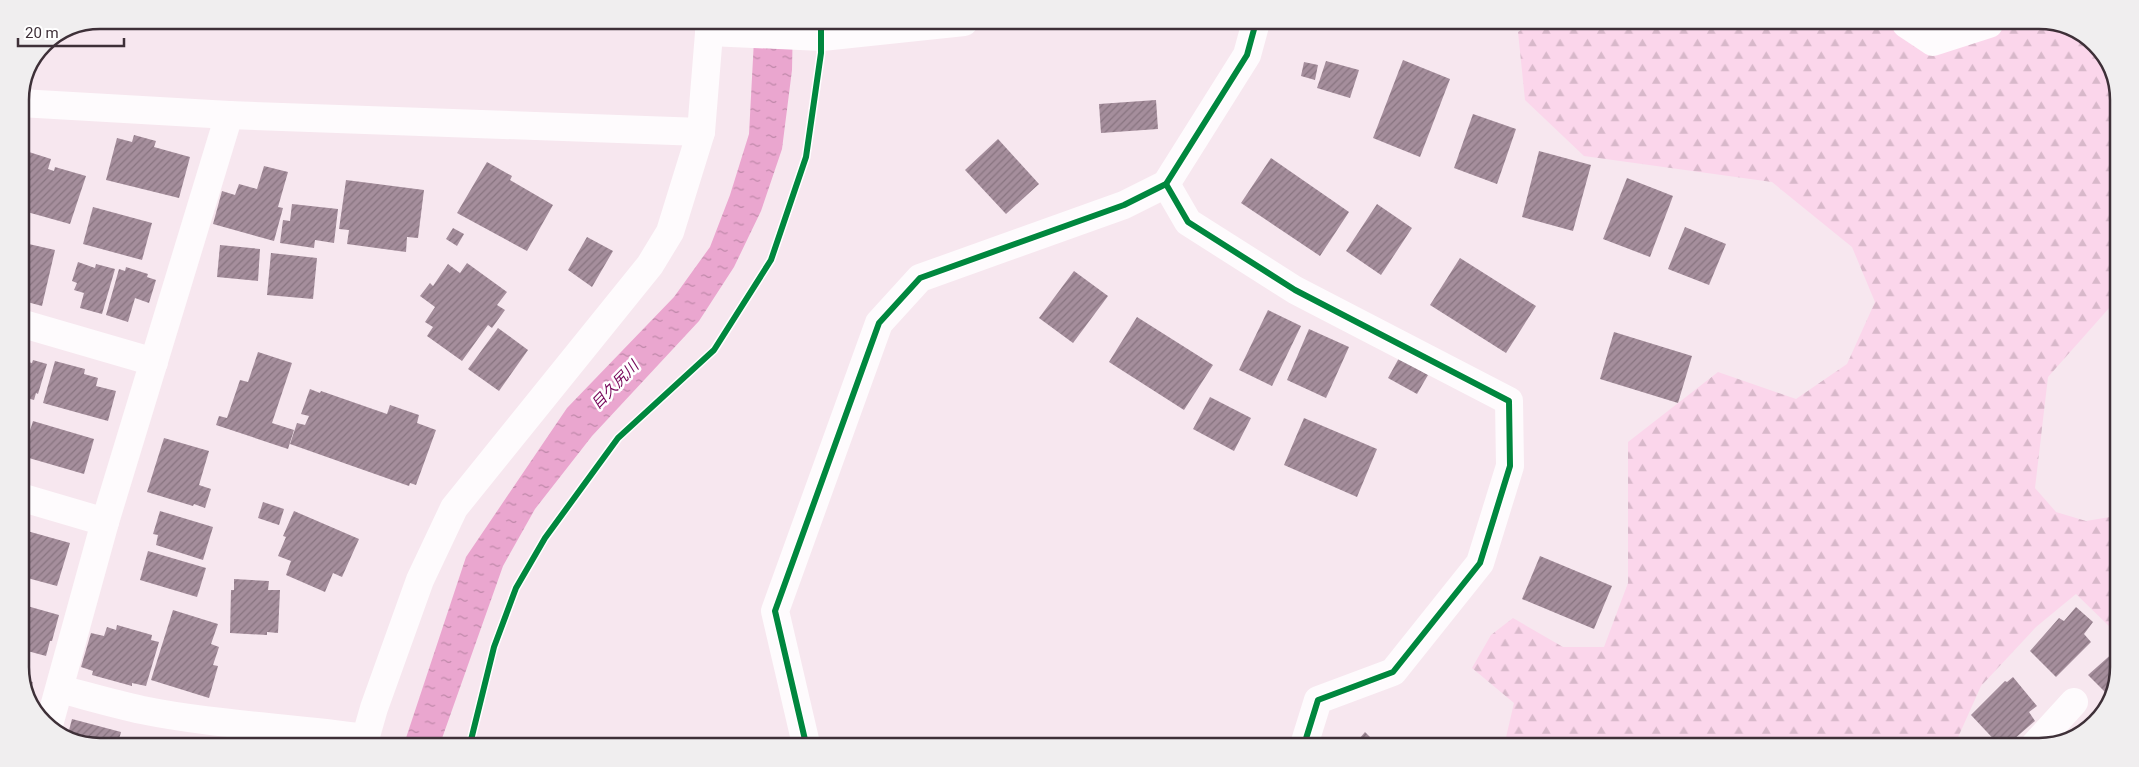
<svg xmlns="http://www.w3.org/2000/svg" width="2139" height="767" font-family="Roboto,'Noto Sans JP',sans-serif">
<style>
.forest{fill:url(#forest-firs)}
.water{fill:url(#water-ripples)}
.building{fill:url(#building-hatch)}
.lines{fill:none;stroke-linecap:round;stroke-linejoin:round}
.minor{stroke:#fefbfd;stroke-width:28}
.tertiary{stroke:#fefbfd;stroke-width:28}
.cycleway-casing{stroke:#fff;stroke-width:9}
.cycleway{stroke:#00873e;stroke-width:6}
.labels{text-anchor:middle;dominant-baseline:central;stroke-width:5;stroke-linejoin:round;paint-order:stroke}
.water-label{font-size:15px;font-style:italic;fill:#760659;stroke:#fff}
.rim{fill:none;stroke:#3e3038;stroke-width:2.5}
</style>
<defs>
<pattern id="forest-firs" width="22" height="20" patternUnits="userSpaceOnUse" patternTransform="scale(1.25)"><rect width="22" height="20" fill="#fbd6eb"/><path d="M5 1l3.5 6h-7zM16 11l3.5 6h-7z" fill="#d8b8ca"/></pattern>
<pattern id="water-ripples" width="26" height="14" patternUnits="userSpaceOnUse" patternTransform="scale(1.25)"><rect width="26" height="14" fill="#eaa6cf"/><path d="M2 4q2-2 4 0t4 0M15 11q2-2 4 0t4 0" fill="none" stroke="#bf88a9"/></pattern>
<pattern id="building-hatch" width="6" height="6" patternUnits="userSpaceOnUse" patternTransform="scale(1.25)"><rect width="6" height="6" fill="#a58e9c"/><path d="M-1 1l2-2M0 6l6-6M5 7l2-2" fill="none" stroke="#887480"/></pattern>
</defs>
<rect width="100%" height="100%" fill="#f7e7ef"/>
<!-- forest -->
<path class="forest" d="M1532,23L2065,24L2102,51L2119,94L2117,306L2110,307L2048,377L2035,488L2056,512L2086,521L2116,516L2115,632L2076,594L2036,627L1981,686L1955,744L1956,747L1504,746L1514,703L1472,668L1491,635L1513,618L1563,647H1604L1628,583V442L1718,372L1796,399L1847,364L1875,302L1852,247L1772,182L1584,156L1525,100L1518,32Z"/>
<!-- water -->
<path class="water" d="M755,21H793L792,70L782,149L761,211L734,267L699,321L592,436L535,509L503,566L440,744H404L466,557L567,408L674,297L710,247L730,195L749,134Z"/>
<!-- building -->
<g class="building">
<path d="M1403,60L1450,79L1420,157L1373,138Z"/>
<path d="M1326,61L1359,70L1350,98L1317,88Z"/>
<path d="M1304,62L1318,65L1315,80L1301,76Z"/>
<path d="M1156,100L1158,129L1101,133L1099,104Z"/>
<path d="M1473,114L1516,129L1497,184L1454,168Z"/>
<path d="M134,135L156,141L154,147L190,157L179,198L106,180L117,138L132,142Z"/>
<path d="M998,139L1039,184L1006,214L965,170Z"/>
<path d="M1539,151L1591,165L1573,231L1522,217Z"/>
<path d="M29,152L51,159L48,169L54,171L55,167L86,176L70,224L20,210V185Z"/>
<path d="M1271,158L1349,212L1320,256L1241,203Z"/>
<path d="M487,162L512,176L510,180L553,205L527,251L457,213Z"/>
<path d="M264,166L288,172L278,207L283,208L274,241L213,224L222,191L235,195L239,184L257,189Z"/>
<path d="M1627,178L1673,196L1650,257L1603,239Z"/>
<path d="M346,180L424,190L418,238L407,237L406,252L347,244L349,230L339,229Z"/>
<path d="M292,204L338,209L334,243L315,240L314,248L280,243L283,220L290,221Z"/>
<path d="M1377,204L1412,228L1381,275L1346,251Z"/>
<path d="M93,207L152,223L142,260L83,244Z"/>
<path d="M1685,227L1726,244L1709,285L1668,269Z"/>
<path d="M453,228L464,234L457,246L446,239Z"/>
<path d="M587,237L613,251L592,287L568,270Z"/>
<path d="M20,242L55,250L42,306L20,300Z"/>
<path d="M220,245L260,249L258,281L217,277Z"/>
<path d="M271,253L317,258L313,299L267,295Z"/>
<path d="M1460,258L1536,306L1506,353L1430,305Z"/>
<path d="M78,262L95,268L96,264L115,269L102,314L80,308L84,293L74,290L77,283L72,281Z"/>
<path d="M467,263L507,292L497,305L505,310L492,328L488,325L462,361L427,336L433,327L425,322L435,307L420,296L430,283L433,286L448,264L460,273Z"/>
<path d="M126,267L148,274L147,277L156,280L149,303L135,298L128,322L106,315L119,269L125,271Z"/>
<path d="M1074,271L1108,296L1073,343L1039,318Z"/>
<path d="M1268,310L1301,326L1272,386L1239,370Z"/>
<path d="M1137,317L1213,365L1184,410L1109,362Z"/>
<path d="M498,328L528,350L499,391L468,369Z"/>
<path d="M1309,329L1349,347L1326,398L1287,380Z"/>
<path d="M1614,332L1692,356L1678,403L1600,379Z"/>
<path d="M258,352L292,363L272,423L294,430L288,449L216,425L219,416L227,418L240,380L248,382Z"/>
<path d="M1399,358L1428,375L1417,394L1388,378Z"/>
<path d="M20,360L32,363L33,360L47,364L38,394L36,393L34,400L20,396Z"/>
<path d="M55,361L85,369L84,374L98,378L96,386L116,391L108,421L43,403Z"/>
<path d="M310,389L320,393L321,391L387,414L390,405L419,415L417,423L436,430L416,485L410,483L409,486L290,444L297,423L305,425L309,416L301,414Z"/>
<path d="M1210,397L1251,418L1234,451L1193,429Z"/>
<path d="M1304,418L1377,449L1357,497L1284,465Z"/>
<path d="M33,421L94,439L84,474L22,456Z"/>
<path d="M164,438L209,451L199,485L211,489L205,508L194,504L193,506L147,492Z"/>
<path d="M263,502L284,509L279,525L258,518Z"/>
<path d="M160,511L213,527L203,560L156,545L158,535L153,534Z"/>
<path d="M294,511L359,539L342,577L333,573L325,592L286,575L291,561L278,556L286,537L283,536Z"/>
<path d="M20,529L70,543L57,586L20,576Z"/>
<path d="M148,551L206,568L197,597L140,580Z"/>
<path d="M1540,556L1612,586L1594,629L1522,599Z"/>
<path d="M234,579L269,581L268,590H280L278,633L267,632V635L230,633L231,590H234Z"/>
<path d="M20,604L59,615L52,641H50L46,656L20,649Z"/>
<path d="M2076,607L2093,622L2084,634L2091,642L2056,677L2030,651L2059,618L2064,621Z"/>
<path d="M173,610L218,624L211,644L219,647L213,665L218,666L209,698L151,680Z"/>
<path d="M117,625L152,635L151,640L159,642L146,686L132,683V686L92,675L93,671L81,667L91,633L104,636L107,627L116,630Z"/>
<path d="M2115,651V693L2111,698L2088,675Z"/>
<path d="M2013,677L2037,706L2029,712L2035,721L2005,747H2001L1971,715L2005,681L2007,682Z"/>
<path d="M23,680L33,682L29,696V695Z"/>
<path d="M72,719L121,732L118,743H74L67,738Z"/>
<path d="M1365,732L1379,746H1353Z"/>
</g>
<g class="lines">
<!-- minor -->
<g class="minor">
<path d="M1906,24L1933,42L1989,24"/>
<path d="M709,32L822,37L964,22"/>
<path d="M1166,184L1188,222L1295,290L1509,401L1510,466L1480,563L1393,672L1318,700L1304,745"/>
<path d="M20,323L154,362"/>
<path d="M20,497L105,522"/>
<path d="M60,689C87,696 114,704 142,710C215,725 291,727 366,738"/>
<path d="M49,725L105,522L229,115"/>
<path d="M806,744L775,611L879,323L920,278L1124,205L1166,184L1247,55L1256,22"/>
<path d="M2033,747L2074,702"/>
</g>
<!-- tertiary -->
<g class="tertiary">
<path d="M20,103L229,115L701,132"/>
<path d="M364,743L374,708L420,580L454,508L650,265L670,232L701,132L710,21"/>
</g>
<!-- cycleway casing -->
<g class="cycleway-casing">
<g id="cycleway">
<path d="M1166,184L1188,222L1295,290L1509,401L1510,466L1480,563L1393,672L1318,700L1304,745"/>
<path d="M470,744L494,647L516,588L545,538L618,438L714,350L771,260L806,157L821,53V22"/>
<path d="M806,744L775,611L879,323L920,278L1124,205L1166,184L1247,55L1256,22"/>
</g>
</g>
<!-- cycleway -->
<use href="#cycleway" class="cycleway"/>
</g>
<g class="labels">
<!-- water labels -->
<g class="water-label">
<text transform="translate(615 385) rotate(-46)">目久尻川</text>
</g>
</g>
<!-- crop -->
<path d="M0 0H2139V767H0ZM100 29H2039A71 71 0 0 1 2110 100V667A71 71 0 0 1 2039 738H100A71 71 0 0 1 29 667V100A71 71 0 0 1 100 29Z" fill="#f0eeef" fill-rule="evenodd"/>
<path class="rim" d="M100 29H2039A71 71 0 0 1 2110 100V667A71 71 0 0 1 2039 738H100A71 71 0 0 1 29 667V100A71 71 0 0 1 100 29Z"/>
<!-- scale -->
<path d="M18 38v8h106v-8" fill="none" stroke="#3e3038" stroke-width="2.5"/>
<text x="25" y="38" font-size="15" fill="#3e3038" stroke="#ffffff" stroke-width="4" paint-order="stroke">20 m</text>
</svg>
